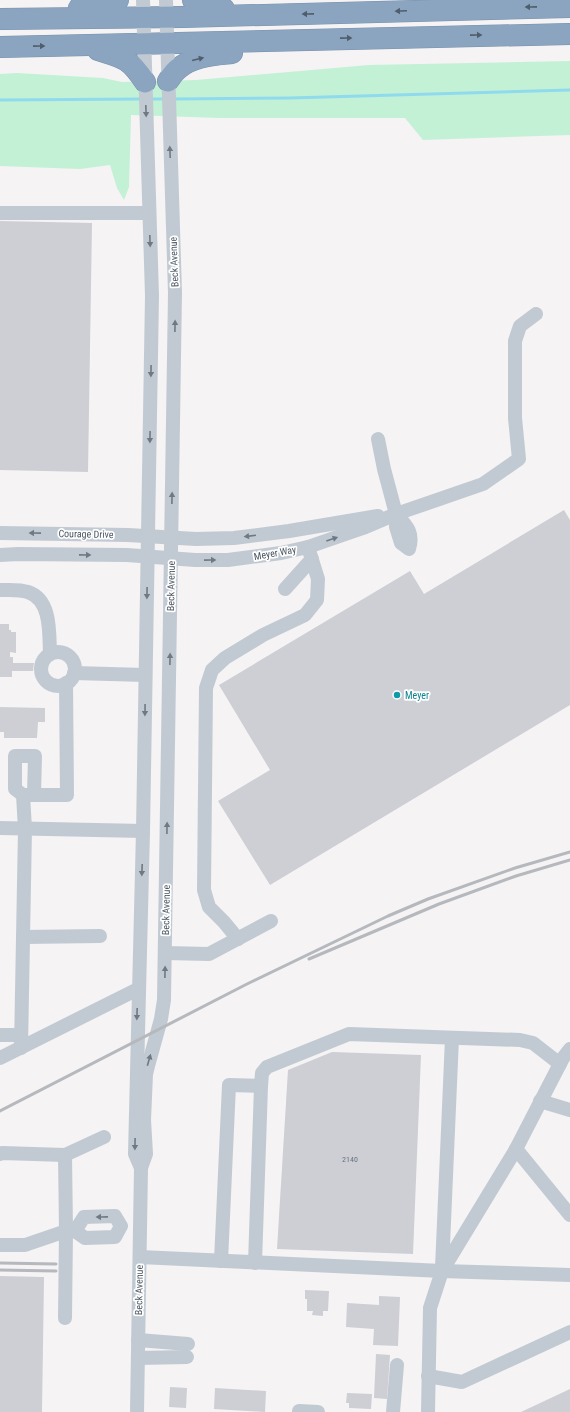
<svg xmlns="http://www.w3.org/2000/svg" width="570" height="1412" font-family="'Roboto Condensed',sans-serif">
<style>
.green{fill:#c3f1d5}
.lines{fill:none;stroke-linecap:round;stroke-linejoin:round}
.stream{stroke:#90daee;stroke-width:3}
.building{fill:#cdcfd5}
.highway-casing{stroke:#7690ad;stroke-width:22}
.minor{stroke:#c1cad2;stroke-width:14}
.highway{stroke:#8ba5c1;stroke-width:21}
.rail{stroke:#b5b8bd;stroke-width:3}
.oneway{fill:#505e6b}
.oneway2{fill:#6e7983}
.culture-dot{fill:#0f9aa8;stroke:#fff;stroke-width:1.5}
.labels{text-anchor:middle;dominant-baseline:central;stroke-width:3.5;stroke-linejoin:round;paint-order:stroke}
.number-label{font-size:8px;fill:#6b747e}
.street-label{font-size:10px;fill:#4a5661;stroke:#fff}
.culture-label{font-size:10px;fill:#0d838f;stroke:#fff;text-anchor:start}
</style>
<rect width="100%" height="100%" fill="#f5f3f3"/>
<!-- green -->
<path class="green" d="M570,61V135L423,140L405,118H220L131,115L129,187L124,200L117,188L110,165L80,169L0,166V74L17,73L103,78L122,82L196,80L369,65Z"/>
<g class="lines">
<!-- stream -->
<g class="stream">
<path d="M150,99H166"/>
<path d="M174,99L290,98L570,90"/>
<path d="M0,100L142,99"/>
</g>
</g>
<!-- building -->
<g class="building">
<path d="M0,221L92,223L88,472L0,470Z"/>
<path d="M564,510L570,520V705L270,885L218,801L270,770L219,685L410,571L424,594Z"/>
<path d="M0,624H9V630H11V632H16V653L10,652V657H13V663H34L33,671H12V677H0Z"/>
<path d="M0,707L45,708V722H38L37,738H4V732H0Z"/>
<path d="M332,1052L421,1055L413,1254L277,1249L288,1070Z"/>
<path d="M0,1276L44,1277L42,1412H0Z"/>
<path d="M305,1290L329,1291L328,1311H323V1316L312,1315L313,1311H307V1299H305Z"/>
<path d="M379,1296L400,1297L398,1346L373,1345L374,1329L346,1327L347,1303L379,1305Z"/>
<path d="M376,1354L390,1355L387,1399L374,1398Z"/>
<path d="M170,1387L187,1388L186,1408L169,1407Z"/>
<path d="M215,1388L266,1391L265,1412L214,1409Z"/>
<path d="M570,1389V1412H521Z"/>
<path d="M347,1393L372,1394L371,1409L349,1408V1403H346Z"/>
</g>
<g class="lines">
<!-- highway casing -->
<g class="highway-casing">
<g id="highway">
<path d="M193,0L197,2L224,9"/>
<path d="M79,8L93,6L118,0"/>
<path d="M0,19L182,17L570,7"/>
<path d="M0,47L570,34"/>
<path d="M98,50C124,58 129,58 145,82"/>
<path d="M168,81C171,77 174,72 178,69C192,56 214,55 232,53"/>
</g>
</g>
<!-- minor -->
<g class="minor">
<path d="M0,213H149"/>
<path d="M378,439L384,469L396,514V527L401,543L409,549C414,533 407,526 396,514"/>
<path d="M0,533L128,535L196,539L234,538L289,531L378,516"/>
<path d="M0,555L18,554L127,555L195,560H228L281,553L308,547L363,528L396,514L483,484L519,459L515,418V341L520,326L536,314"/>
<path d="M285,589L312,559"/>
<path d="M0,590C9,590 19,589 28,592C52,600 49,634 50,654"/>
<circle cx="58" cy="669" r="17"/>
<path d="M74,673L145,675"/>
<path d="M23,795L15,789V756H35L34,795"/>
<path d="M0,828L143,831"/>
<path d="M23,937L100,936"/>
<path d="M238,939L224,922L209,907L204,890L206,688L212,670L225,658L263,635L305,615L317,600L318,579L308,547"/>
<path d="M165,953L209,954L271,921"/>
<path d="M0,1035H21"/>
<path d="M21,1048L25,829L23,795H67L66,683"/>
<path d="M0,1058L138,989"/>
<path d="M540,1101L570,1110"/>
<path d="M516,1149L570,1215"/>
<path d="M0,1154L2,1153L65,1155"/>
<path d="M141,1168L135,1154L143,831L152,296L143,0"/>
<path d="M0,1245H25L66,1231H75L85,1238L115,1237L121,1226L115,1216L84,1217L75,1231"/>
<path d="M140,1257L442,1271L570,1275"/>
<path d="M221,1261L229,1085L261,1086L262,1073L267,1067L349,1034L520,1040L533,1043L560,1064"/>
<path d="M255,1263L261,1086"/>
<path d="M442,1268L452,1038"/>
<path d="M65,1318L66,1231L65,1155L104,1137"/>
<path d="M138,1340L188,1344"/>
<path d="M138,1358L187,1357"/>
<path d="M428,1376L462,1382L570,1332"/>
<path d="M299,1411L318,1412"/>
<path d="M137,1412L141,1168L146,1154L144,1120L146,1074L148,1066L161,1019L164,1000L175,293L166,0"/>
<path d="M393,1412L397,1365"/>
<path d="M428,1412L430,1308L442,1271L516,1149L563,1058L570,1049"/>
</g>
<!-- highway -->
<use href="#highway" class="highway"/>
<!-- rail -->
<g class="rail">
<path d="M309,959L439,904L516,876L570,860"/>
<path d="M0,1111L247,984L388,916L428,899L515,868L570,852"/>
<path d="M0,1263L56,1264"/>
<path d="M0,1270L56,1271"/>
</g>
</g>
<!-- one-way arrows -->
<defs><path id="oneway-solid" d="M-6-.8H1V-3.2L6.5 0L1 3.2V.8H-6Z"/></defs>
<g class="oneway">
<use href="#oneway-solid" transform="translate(531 7) rotate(179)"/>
<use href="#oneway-solid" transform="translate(401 11) rotate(178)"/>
<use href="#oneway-solid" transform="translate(308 14) rotate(179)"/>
<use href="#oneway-solid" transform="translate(476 35) rotate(-1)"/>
<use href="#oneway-solid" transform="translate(346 38) rotate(-1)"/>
<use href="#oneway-solid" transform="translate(39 46) rotate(-1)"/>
<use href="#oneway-solid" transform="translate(198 59) rotate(-14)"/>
</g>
<g class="oneway2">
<use href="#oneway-solid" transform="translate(146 111) rotate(88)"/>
<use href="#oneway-solid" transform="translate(170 152) rotate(-92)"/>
<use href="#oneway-solid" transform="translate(150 241) rotate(88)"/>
<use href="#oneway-solid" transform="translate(175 326) rotate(-89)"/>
<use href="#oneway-solid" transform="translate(151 371) rotate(91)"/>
<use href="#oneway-solid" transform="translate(150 437) rotate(91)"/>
<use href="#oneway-solid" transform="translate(172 498) rotate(-89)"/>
<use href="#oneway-solid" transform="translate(35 533) rotate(-179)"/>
<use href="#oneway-solid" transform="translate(250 536) rotate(173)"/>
<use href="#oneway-solid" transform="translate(332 539) rotate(-19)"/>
<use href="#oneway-solid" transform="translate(85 555) rotate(1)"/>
<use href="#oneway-solid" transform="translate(210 560) rotate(-1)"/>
<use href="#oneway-solid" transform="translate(147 593) rotate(91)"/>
<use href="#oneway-solid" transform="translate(170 659) rotate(-89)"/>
<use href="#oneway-solid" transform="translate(145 710) rotate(91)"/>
<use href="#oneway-solid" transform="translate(167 828) rotate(-89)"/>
<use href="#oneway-solid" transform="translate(142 870) rotate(92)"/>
<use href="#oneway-solid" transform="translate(165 972) rotate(-89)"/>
<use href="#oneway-solid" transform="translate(137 1014) rotate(92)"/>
<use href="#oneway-solid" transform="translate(149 1060) rotate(-74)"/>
<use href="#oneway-solid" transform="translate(135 1144) rotate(91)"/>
<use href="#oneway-solid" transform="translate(102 1217) rotate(179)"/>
</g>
<!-- markers -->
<circle class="culture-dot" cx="397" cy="695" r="4"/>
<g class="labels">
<!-- number labels -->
<g class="number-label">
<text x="350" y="1159">2140</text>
</g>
<!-- street labels -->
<g class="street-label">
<text transform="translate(174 262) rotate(-92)">Beck Avenue</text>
<text transform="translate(86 534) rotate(1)">Courage Drive</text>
<text transform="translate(275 553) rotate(-10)">Meyer Way</text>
<text transform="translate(171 586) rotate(-89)">Beck Avenue</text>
<text transform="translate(166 910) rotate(-89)">Beck Avenue</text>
<text transform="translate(139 1290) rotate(-89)">Beck Avenue</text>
</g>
<!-- culture labels -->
<g class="culture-label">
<text x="405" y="695">Meyer</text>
</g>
</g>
</svg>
